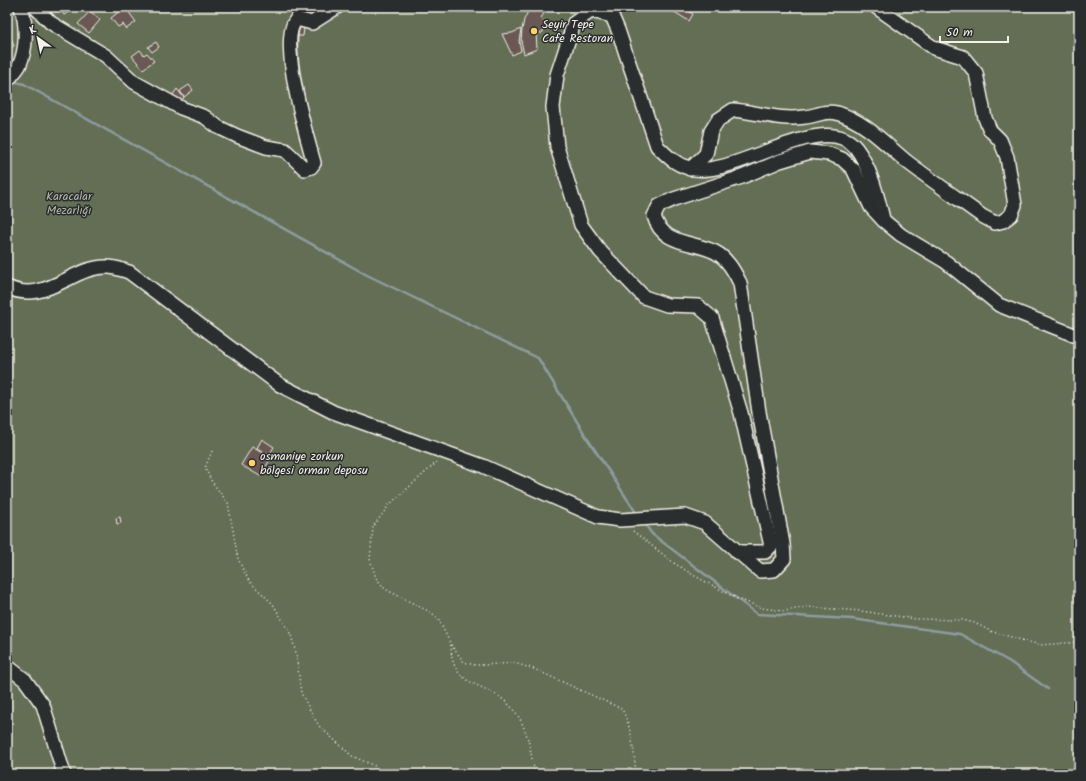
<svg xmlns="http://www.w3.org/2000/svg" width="1086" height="781" font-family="Kalam,sans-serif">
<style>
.green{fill:#646e55;stroke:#acb09e}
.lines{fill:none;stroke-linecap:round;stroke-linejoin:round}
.stream{stroke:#8e9c9f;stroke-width:2.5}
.building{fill:#695852;stroke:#f4f1e8}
.minor-casing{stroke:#f4f1e8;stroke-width:16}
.path{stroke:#f4f1e8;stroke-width:1.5;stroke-dasharray:1 3;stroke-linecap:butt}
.minor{stroke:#2a2d2e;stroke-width:13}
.poi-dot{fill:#ffd166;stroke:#2a2d2e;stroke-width:1.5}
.labels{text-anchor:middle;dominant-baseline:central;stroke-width:3;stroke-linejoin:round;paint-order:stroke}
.poi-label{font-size:12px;fill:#f4f1e8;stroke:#2a2d2e;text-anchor:start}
.park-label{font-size:12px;fill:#b3b6a6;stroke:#2a2d2e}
</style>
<rect width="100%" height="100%" fill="#2a2d2e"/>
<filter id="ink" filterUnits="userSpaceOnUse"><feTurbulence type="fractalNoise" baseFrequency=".025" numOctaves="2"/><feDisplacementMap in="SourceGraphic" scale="8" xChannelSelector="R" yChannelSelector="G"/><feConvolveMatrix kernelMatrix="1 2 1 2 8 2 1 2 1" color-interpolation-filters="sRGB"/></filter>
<g filter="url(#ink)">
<!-- green -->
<rect class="green" x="7" y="7" width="1072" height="767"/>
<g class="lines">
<!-- stream -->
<g class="stream">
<path d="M13,81L24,84L367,275L538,358L587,438L637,514"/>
<path d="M644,523L652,534L757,614L852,619L960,634L1010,662L1048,689"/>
</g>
</g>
<!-- building -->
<g class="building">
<path d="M58,7H75L64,15Z"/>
<path d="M125,7L136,22L126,29L123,24L118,27L111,18Z"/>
<path d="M530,7H548L541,18L547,25L542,33H536L537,49L524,54L521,41L522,30L524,20Z"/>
<path d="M669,7H682L693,14L689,21L668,8Z"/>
<path d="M90,11L100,20L89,33L78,24Z"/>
<path d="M297,27L304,28L303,36H296Z"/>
<path d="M521,29L519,41L521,51L512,55L502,34L512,33Z"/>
<path d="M10,36L14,46L8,49L7,37Z"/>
<path d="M156,42L159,47L152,52L148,47Z"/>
<path d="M140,50L144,55L147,53L154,61L143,69L132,56Z"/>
<path d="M189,85L193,90L184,97L180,91Z"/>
<path d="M177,89L184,98L178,103L172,96Z"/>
<path d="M262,439L274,447L269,455L257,448Z"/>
<path d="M252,447L271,458L260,476L241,465Z"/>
<path d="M120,517L121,523L117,524L116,518Z"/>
</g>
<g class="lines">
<!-- minor casing -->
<g class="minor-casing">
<g id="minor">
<path d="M35,7L51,23L106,56L134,82L181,108L205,117L218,127L237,136L266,147L285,150L305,169L311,167L314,163C307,138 277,36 297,19L312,23L337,7"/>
<path d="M7,81C11,76 16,71 19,66C27,49 27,25 21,7"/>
<path d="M690,169L706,154L711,131L718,120L733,110C758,112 779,121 805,117C816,116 825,110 837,113C866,122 884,143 906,161C931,180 957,198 982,216L995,223L1003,221L1011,215L1015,205L1007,157L1000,140L990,130L985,118L976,73L963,57L934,48L876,7"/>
<path d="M7,287C45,306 73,265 108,267C115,267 122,270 129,272L280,385L333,412L483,466L598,517L620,520L685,516L705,523L760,571L774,570L784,559L783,544L759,412L740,283C734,271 727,258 715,252C692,241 662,245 654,216L659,206L674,199L742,177L780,161L810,152L829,154L842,159L853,169L871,207L884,221L901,235L946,262L999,305L1079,337"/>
<path d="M737,552H765L771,546L741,413L712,318L698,306L667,305L644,297L600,251L581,225L557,147L553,107L557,75L574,23L591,11L612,16L618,30L657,146C667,156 675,164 689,168C732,181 824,107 856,148C870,166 878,198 883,219"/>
<path d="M7,666L25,680L43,705L64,774"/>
</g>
</g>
<!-- path -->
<g class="path">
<path d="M212,451L205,468L212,482L228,503L238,559L249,581L273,604L291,635L296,653L301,693L311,712L319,726L352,756L375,766L384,774"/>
<path d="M437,462L389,505L373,527L370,559L376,578L385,589L432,613L439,620L451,645L464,662L474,665H484L514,663L534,669L622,709C632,729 634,752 636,774"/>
<path d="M633,531L674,563L695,576L736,598L762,608L784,611L807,607L861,611L916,619L962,620L975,623L990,631L1040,645L1079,642"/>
<path d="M451,645C451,689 484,680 508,704C528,722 530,750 535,774"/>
</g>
<!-- minor -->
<use href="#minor" class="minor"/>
</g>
</g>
<!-- markers -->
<g class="poi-dot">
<circle cx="534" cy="31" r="4"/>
<circle cx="252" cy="463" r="4"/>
</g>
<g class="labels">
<!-- poi labels -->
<g class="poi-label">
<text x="542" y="24">Seyir Tepe<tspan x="542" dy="14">Cafe Restoran</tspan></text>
<text x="260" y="456">osmaniye zorkun<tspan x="260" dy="14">bölgesi orman deposu</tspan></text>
</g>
<!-- park labels -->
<g class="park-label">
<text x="69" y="196">Karacalar<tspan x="69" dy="14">Mezarlığı</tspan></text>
</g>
</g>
<!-- margin -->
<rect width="1086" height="781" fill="none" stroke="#2a2d2e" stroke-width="24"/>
<rect x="12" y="12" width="1062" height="757" fill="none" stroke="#f4f1e8" stroke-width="1.5" filter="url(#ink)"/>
<!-- north arrow -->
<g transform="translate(38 38) rotate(327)" stroke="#2a2d2e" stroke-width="3" paint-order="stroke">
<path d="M0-3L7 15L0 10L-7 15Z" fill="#f4f1e8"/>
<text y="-6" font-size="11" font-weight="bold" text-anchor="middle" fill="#f4f1e8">K</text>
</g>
<!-- scale -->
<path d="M940 36v6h68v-6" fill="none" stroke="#f4f1e8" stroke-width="2"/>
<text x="946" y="36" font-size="12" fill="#f4f1e8" stroke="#2a2d2e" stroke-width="3" paint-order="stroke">50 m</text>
</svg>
